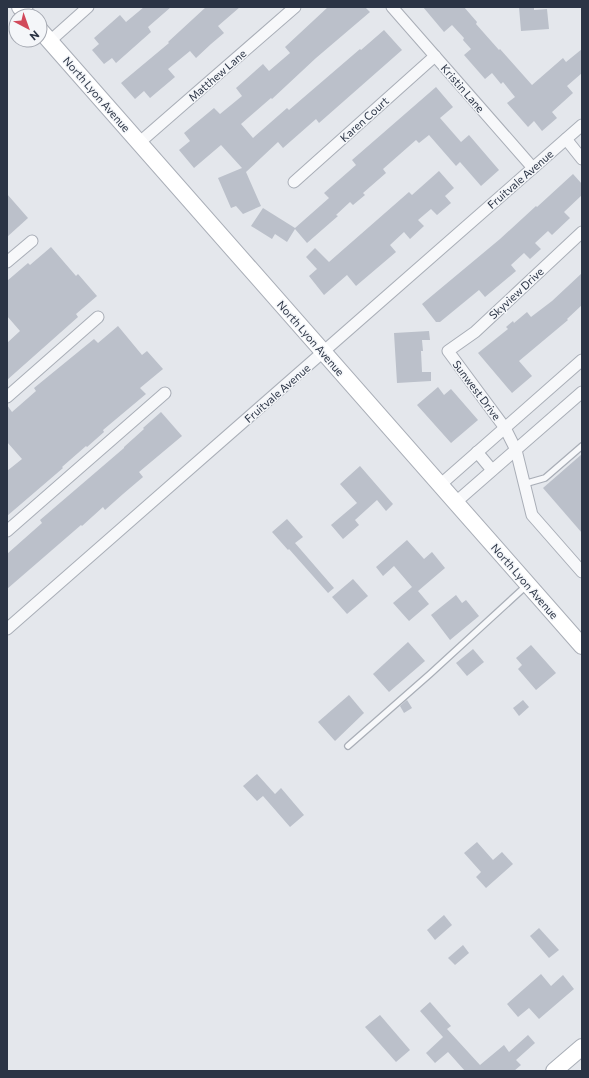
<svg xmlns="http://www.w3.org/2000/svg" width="589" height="1078" font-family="Commissioner,sans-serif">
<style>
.building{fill:#bbc0ca}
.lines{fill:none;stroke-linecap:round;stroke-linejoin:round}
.lane-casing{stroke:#a9aeb7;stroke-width:8}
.street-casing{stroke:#a9aeb7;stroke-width:13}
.secondary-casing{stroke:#a9aeb7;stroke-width:18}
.lane{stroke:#f7f8fa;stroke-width:5.5}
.street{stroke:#f7f8fa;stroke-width:11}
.secondary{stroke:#fff;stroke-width:16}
.labels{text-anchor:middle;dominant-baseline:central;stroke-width:3;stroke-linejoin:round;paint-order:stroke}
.street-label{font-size:11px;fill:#2b3445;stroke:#f4f6f9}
</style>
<rect width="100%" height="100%" fill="#e4e7ec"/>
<!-- building -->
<g class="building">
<path d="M144,7H171L148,27L151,32L116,63L112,58L104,64L92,50L99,44L94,38L120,15L126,22Z"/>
<path d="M206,7H240L218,26L224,33L211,44L196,58L190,51L168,69L175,77L150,98L144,91L135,99L121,83L169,43L168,42Z"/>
<path d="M328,7H365L370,12L316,58L272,99L271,98L241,124L253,138L287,108L289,110L360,49L361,50L384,30L402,50L319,123L316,119L283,148L278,142L246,172L261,206L243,214L236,206L231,208L218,178L242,168L221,145L194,168L179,150L190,141L184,133L214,108L220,114L242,96L236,88L263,64L269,71L290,53L285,47Z"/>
<path d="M423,7H464L477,22L476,24L499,50L500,49L532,85L563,58L566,62L582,49V73L567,86L573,93L552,112L557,118L542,131L534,121L528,127L507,103L515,97L503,82L501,84L492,73L485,79L464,55L471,49L463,40L464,38L452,25L444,32Z"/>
<path d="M519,7H534V10L547,9L549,29L521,31Z"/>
<path d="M436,87L453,107L440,118L461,142L469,135L499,170L481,186L460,162L456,166L429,135L419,143L416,140L383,169L386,173L363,193L365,195L353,205L350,202L336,215L338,216L307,243L295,229L287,242L275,234L272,239L251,226L263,208L295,228L329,198L324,193L356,165L352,160Z"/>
<path d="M439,171L454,188L445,196L451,203L437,215L431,209L418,220L424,226L410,239L404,232L390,245L396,252L356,286L347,275L324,295L309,276L317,269L306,257L315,248L329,262L409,192L412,195Z"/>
<path d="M573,174L582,184V195L564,212L570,218L552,235L548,231L535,243L541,249L530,259L524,253L511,265L516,271L485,297L479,290L440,322H436L422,304L500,239L536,206L537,207Z"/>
<path d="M7,194L28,218L7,237Z"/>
<path d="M51,247L76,276L78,274L97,296L76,314L78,317L7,380V343L20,331L7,316V281L28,263L30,265Z"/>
<path d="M582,273V305L567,319L568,320L519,361L532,376L512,393L478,353L508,329L506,327L513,321L514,323L527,312L531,317L552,301Z"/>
<path d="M118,326L142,355L147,351L163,369L140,388L146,394L103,430L104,432L87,447L86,446L62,467L63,468L7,516V471L22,459L7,442V405L12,412L36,391L34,388L94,339L98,343Z"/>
<path d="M429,331L430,340H422L423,351H421L422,372H431V381L397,383L394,333Z"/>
<path d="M438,387L444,395L451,389L478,420L451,443L417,405Z"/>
<path d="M161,412L182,436L139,472L143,477L123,494L105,510L103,507L82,526L81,525L7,589V554L42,523L40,520L124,448V447L144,429L143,428Z"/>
<path d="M582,454V533L543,488Z"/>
<path d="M360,466L393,504L386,511L377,500L355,520L359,525L343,539L331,525L357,503L340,484Z"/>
<path d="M287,519L303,537L295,543L334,588L328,593L289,549L288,550L272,532Z"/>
<path d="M407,540L424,559L432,552L445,568L418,591L429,604L409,621L393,603L412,587L394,566L383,576L376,567Z"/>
<path d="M353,579L368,596L347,614L332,597Z"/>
<path d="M456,595L462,603L466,600L479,616L450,640L431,615Z"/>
<path d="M408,642L425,661L389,692L373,674Z"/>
<path d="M531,645L556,673L536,690L518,669L522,665L516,658Z"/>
<path d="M473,649L484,662L467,676L456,663Z"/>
<path d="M349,695L364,713L335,741L318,722Z"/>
<path d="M407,700L412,708L404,713L400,706Z"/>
<path d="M523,700L529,707L519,716L513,708Z"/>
<path d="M257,774L275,794L281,788L304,815L290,827L263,796L257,801L243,786Z"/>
<path d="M477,842L493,860L502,852L513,864L486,888L476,877L481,872L464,853Z"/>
<path d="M444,915L452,925L435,940L427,930Z"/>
<path d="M539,928L559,950L549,958L530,936Z"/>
<path d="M463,945L469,953L455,965L448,958Z"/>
<path d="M541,974L551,986L563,975L574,989L539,1019L529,1008L518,1017L507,1004Z"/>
<path d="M430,1002L451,1026L447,1029L480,1065L504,1045L509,1052L528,1035L535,1043L516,1060L521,1065L514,1071H465L448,1052L435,1063L426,1053L443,1037L420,1011Z"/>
<path d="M380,1015L410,1050L396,1062L365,1027Z"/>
</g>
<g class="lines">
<!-- lane casing -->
<g class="lane-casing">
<g id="lane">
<path d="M524,484L545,478L582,446"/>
<path d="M348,746L430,674L526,586"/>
</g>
</g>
<!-- street casing -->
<g class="street-casing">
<g id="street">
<path d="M392,7L533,168"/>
<path d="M50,41L88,7"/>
<path d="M566,139L582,159"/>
<path d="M140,142L295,7"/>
<path d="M294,182L435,56"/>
<path d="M582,232L475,332L448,351L505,428L516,450L532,515L582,572"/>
<path d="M7,262L32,241"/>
<path d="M7,397L98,317"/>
<path d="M477,452L492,470"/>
<path d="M440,485L582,360"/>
<path d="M456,502L582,392"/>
<path d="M7,531L165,393"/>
<path d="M7,629L582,125"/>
</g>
</g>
<!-- secondary casing -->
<g class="secondary-casing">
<g id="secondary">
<path d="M20,7L28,16"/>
<path d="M40,30L582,646"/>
<path d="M554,1071L582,1047"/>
</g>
</g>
<!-- lane -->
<use href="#lane" class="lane"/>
<!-- street -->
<use href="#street" class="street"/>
<!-- secondary -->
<use href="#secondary" class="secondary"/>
</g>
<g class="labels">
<!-- street labels -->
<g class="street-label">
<text transform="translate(217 75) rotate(-41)">Matthew Lane</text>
<text transform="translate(463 88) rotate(49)">Kristin Lane</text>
<text transform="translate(97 94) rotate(49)">North Lyon Avenue</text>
<text transform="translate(364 119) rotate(-42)">Karen Court</text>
<text transform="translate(520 179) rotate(-41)">Fruitvale Avenue</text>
<text transform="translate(516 293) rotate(-43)">Skyview Drive</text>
<text transform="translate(311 338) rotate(49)">North Lyon Avenue</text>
<text transform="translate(477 390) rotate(53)">Sunwest Drive</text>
<text transform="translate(277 393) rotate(-41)">Fruitvale Avenue</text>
<text transform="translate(525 581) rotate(49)">North Lyon Avenue</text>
</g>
</g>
<!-- border -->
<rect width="589" height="1078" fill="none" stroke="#2b3445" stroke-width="16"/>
<!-- north arrow -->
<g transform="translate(28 28) rotate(139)"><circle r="19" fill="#f4f6f9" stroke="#a4a8b1"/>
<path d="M0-3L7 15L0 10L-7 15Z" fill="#d1495b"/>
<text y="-6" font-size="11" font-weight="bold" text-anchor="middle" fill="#2b3445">N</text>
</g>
</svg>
